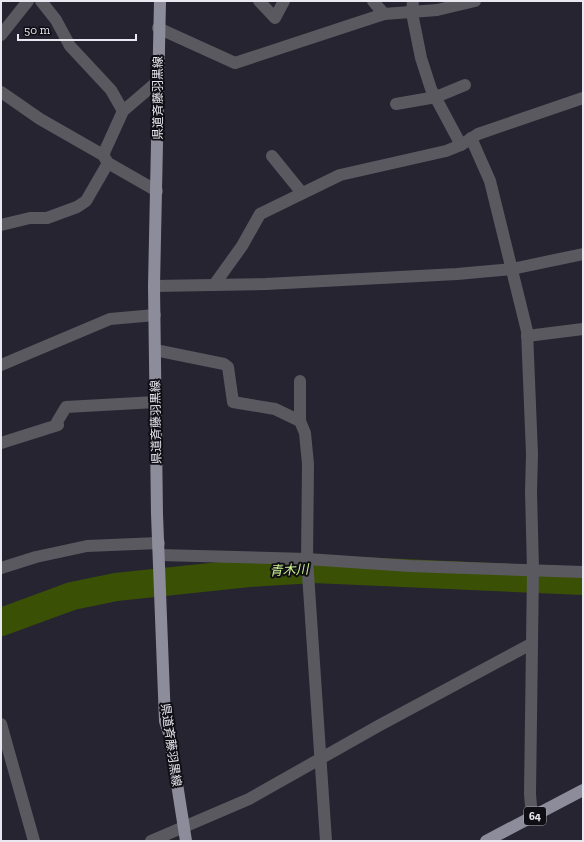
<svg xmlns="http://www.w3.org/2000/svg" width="584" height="842" font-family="'Zilla Slab','Noto Sans JP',serif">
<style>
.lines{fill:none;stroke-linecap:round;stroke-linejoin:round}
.river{stroke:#3a5105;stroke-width:28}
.minor{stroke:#5a5960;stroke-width:12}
.major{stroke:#8d8c9a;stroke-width:12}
.labels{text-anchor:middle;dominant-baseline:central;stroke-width:4;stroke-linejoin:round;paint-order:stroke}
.shield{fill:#0f0e14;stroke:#a8a7af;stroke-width:1}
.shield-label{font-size:11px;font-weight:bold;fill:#e9e8f1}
.street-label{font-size:12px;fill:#e9e8f1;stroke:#0f0e14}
.water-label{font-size:13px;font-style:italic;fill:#cdf493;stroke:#0f0e14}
</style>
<rect width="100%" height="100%" fill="#262431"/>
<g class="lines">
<!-- river -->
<path class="river" d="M1,622L72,596L116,587L249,573L314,569L583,581"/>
<!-- minor -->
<g class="minor">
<path d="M41,1L56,20L70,46L111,90L123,111"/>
<path d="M259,1L275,18L284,1"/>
<path d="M373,1L384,14"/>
<path d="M413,1L412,13L421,58L431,89L461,145L478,134L583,98"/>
<path d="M158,28L235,63L384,14L437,10L475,1"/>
<path d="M1,35L28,1"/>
<path d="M1,92L40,119L103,155L108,163L157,191"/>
<path d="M396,104L436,97L465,85"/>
<path d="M471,138L490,181L527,331L532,454L531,492L533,569L530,794L532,818"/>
<path d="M103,155L123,111L158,81"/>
<path d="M272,156L302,193"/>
<path d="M1,225L30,218H47L77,207L86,201L108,163"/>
<path d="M214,285L242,246L260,214L340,175L446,151L461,145"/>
<path d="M154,286L266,284L457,274L512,269L583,254"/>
<path d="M527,336L583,329"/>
<path d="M155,350L224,364L228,367L233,402L275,409L300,421"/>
<path d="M1,365L110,319L155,315"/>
<path d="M300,381V421L305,433L308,464L307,559L326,841"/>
<path d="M1,443L58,425L57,422L66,407L156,402"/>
<path d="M159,555L307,559L410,566L583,572"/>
<path d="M1,568L36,557L87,546L159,543"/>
<path d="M1,724L34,841"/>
<path d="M151,841L249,799L380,725L531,644"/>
</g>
<!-- major -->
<g class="major">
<path d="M160,1L154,286L157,514L165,721L169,733L186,841"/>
<path d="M486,841L583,790"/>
</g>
</g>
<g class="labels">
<!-- shield labels -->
<rect class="shield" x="524" y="807" width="22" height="18" rx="3"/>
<g class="shield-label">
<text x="535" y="816">64</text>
</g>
<!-- street labels -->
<g class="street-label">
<text transform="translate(158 98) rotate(-90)">県道斉藤羽黒線</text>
<text transform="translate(156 422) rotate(-91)">県道斉藤羽黒線</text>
<text transform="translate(171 745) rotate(82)">県道斉藤羽黒線</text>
</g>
<!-- water labels -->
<g class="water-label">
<text transform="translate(289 570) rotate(-3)">青木川</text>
</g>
</g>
<!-- border -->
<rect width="584" height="842" fill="none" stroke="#e9e8f1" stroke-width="4"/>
<!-- scale -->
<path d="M18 34v6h118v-6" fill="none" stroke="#e9e8f1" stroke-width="2"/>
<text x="24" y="34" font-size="12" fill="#e9e8f1" stroke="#0f0e14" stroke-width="3" paint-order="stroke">50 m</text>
</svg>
